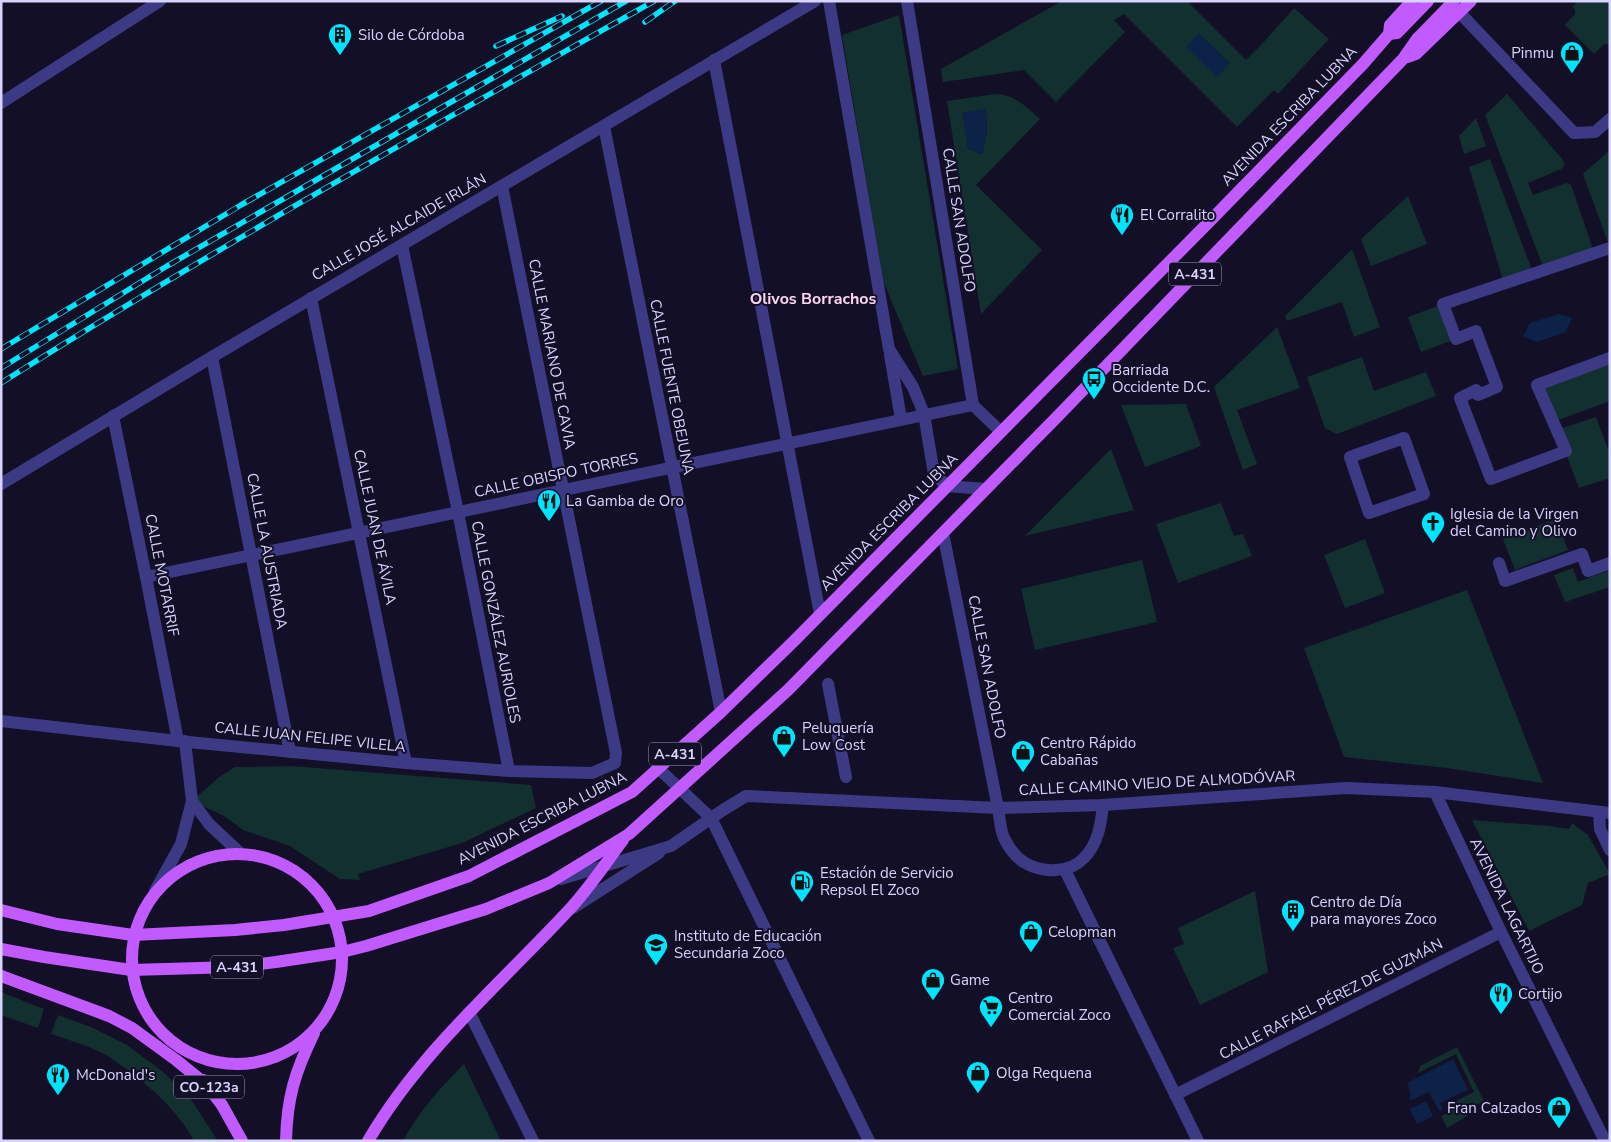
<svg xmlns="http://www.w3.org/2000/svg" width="1611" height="1142" font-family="'Nunito Sans',sans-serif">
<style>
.green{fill:#12302f;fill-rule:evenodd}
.water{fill:#0c2248}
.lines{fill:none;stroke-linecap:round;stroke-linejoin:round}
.minor{stroke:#3d3a85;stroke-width:12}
.major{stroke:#c25bff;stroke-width:12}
.rail-casing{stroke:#00e5ff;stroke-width:5.5}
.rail{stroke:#130f26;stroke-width:4;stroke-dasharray:11;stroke-linecap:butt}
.labels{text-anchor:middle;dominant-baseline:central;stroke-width:4;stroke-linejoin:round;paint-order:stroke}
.shield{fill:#130f26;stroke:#9e99be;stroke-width:1}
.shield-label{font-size:14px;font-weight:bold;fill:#d9d4ff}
.poi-label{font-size:15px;fill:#d9d4ff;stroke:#130f26;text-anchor:start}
.street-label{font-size:15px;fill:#d9d4ff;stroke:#130f26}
.neighbourhood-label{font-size:16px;font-weight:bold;fill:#ffd6f0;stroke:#130f26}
</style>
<rect width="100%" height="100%" fill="#130f26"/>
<!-- green -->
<g class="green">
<path d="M1062,1H1187L1246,60L1261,45L1294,8L1329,39L1278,94L1274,90L1237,127L1124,14L1114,20L1125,32L1056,102L1024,70L943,82L941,69Z"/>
<path d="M1578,1H1610V45L1604,44L1594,54L1565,25L1575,14V9L1572,7Z"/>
<path d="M899,15L958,369L923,376L883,281L842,35Z"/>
<path d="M995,94C1015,94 1026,107 1040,119L976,185L1042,250L981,314L947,101ZM986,109L987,132L982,154L968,149L963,113Z"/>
<path d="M1507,94L1562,159L1565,165L1561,169L1528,183L1533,195L1563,184L1568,183L1571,185L1592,246L1591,250L1545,269L1542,264L1485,115Z"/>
<path d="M1476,118L1486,146L1464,154L1459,136Z"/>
<path d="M1610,150V248L1583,174Z"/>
<path d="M1490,159L1532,270L1503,280L1469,167Z"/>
<path d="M1408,196L1427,244L1371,266L1361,239Z"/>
<path d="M1352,249L1380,327L1354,337L1342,302L1287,321L1285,316Z"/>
<path d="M1443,304L1456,339L1421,352L1408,317Z"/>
<path d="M1277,327L1300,388L1237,410L1257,464L1243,470L1214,387Z"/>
<path d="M1362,357L1374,391L1426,372L1436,396L1337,434L1325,428L1307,377Z"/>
<path d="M1610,358V401L1553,422L1537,385Z"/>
<path d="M1186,404L1201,446L1145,467L1121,405Z"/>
<path d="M1596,417L1610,454V478L1579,488L1557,430Z"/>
<path d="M1111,449L1134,510L1025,536Z"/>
<path d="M1221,503L1234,536L1243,534L1252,556L1178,583L1156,524Z"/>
<path d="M1556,519L1568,550L1515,570L1503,539Z"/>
<path d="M1365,539L1385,593L1345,608L1324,555Z"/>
<path d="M1142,560L1157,622L1035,650L1021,589Z"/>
<path d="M1573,568L1578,582L1610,570V587L1565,602L1554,575Z"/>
<path d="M1467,590L1543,783L1447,768L1344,757L1304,648Z"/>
<path d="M291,766L531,785L536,808L462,843L358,874L360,880L340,879L290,846L243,830L224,816L192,801L218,778L235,767Z"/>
<path d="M1472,820L1550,826L1569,829L1572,823L1588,835L1610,874L1588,883L1582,905L1529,931Z"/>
<path d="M1255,891L1268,972L1200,1005L1173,948L1184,944L1178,928Z"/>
<path d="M1,992L44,1009L38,1028L1,1015Z"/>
<path d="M58,1015L91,1027L127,1045L163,1072L190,1098L218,1141H194C178,1111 152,1088 125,1068C119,1064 112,1058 106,1055C89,1046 69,1040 51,1034Z"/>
<path d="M1457,1047L1484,1101L1465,1111L1467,1116L1447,1128L1441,1116L1450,1112L1446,1106L1474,1092L1456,1054L1418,1073L1420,1066Z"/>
<path d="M464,1064L501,1141H403C419,1111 441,1087 464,1064Z"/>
</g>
<!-- water -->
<g class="water">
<path d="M1199,33L1230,63L1217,77L1186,47Z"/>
<path d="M986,109L987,132L982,154L968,149L962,113Z"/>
<path d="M1559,314L1572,318L1566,332L1537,342L1523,336L1530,323Z"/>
<path d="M1453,1059L1468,1090L1440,1103L1443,1109L1439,1111L1429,1092L1410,1101V1092L1407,1083Z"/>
<path d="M1426,1101L1433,1116L1417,1124L1410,1109Z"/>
</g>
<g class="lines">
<!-- minor -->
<g class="minor">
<path d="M829,1L889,349L913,387L924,414L934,474L947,486L986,489"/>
<path d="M907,1L973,405L1001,432"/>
<path d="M1459,12L1574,133L1595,132L1610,119"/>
<path d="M714,60L820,614"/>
<path d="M1,103L160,1"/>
<path d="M604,126L721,712"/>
<path d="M402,245L458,512L509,771"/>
<path d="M1610,248L1443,304L1456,339L1476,331L1497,387L1478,395L1476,390L1460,398L1491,479L1566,451L1537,385L1610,358"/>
<path d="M311,298L406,763"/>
<path d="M890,355L901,419"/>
<path d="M212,357L290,752"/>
<path d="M113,416L146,577L178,741"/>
<path d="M1404,438L1424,494L1369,513L1350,457Z"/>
<path d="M1,484L212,357L815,1"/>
<path d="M943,533L998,808C1000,818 1000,829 1004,838C1009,848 1017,859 1027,864C1044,873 1070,873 1084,858C1098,844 1101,824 1103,805"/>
<path d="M1499,563L1505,581L1582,554L1588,571L1610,563"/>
<path d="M146,577L973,405"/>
<path d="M828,684L846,777"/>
<path d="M1,721L178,741L406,763L509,771L592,773L615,763L616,753L502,186"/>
<path d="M659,769L711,818L869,1141"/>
<path d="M1435,792L1501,932L1605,1141"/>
<path d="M192,801L209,824L240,853"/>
<path d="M1599,812L1600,829L1610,850"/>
<path d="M1065,870L1198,1141"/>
<path d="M561,879L671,846L723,810L746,796L998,808L1103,805L1346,788L1435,792L1610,813"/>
<path d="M155,891L181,844L192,801L185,741"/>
<path d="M573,908L659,853"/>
<path d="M469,1012L533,1141"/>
<path d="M1175,1095L1501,932"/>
</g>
<!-- major -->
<g class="major">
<path d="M1389,34L1397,33L1428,1"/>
<path d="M1408,57L1416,54L1471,1"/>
<circle cx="237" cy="959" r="105"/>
<path d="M1,910L57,924L133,935L235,930L284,925L369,911L469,876L632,792L721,712L794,641L1206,225L1363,64L1389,34L1390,25L1412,1"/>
<path d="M1,949L44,957L131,970L235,967L276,962L342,952L366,946L486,909L549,883L629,834L788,690L1056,418L1403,59L1417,39L1454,1"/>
<path d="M1,976L109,1016L132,1028L176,1060L208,1086"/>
<path d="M203,1080L222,1105L242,1141"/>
<path d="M286,1141C287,1097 295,1072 314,1033"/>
<path d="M368,1141C420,1052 498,986 567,912C588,890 605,864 623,840"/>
</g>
<!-- rail casing -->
<g class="rail-casing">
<g id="rail">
<path d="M645,22L675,1"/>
<path d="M496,46L562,16"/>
<path d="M1,349L241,205L601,1"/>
<path d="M1,368L167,266L626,1"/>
<path d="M1,383C214,249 435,125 654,1"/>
</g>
</g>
<!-- rail -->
<use href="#rail" class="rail"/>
</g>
<!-- icons -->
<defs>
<g id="building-pin" transform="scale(1.25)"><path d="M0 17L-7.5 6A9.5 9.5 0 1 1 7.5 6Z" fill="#00e5ff" stroke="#130f26"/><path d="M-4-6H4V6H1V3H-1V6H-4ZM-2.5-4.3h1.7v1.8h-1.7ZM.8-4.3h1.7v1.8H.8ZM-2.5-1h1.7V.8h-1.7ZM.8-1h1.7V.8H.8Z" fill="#111"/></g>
<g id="shop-pin" transform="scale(1.25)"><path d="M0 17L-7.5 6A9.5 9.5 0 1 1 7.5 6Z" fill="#00e5ff" stroke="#130f26"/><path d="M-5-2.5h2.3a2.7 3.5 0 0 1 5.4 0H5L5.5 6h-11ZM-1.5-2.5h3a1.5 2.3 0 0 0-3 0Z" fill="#111"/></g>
<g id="restaurant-pin" transform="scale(1.25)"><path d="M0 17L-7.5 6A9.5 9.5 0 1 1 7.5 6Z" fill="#00e5ff" stroke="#130f26"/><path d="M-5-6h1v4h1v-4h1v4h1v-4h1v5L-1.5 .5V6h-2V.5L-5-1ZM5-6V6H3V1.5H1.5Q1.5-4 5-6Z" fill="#111"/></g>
<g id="bus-pin" transform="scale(1.25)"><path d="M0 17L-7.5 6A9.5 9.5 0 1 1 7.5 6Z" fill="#00e5ff" stroke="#130f26"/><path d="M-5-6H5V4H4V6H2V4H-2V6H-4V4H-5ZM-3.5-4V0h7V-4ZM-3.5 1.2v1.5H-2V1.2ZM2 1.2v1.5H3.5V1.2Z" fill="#111"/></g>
<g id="church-pin" transform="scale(1.25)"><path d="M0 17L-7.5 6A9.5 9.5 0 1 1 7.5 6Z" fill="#00e5ff" stroke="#130f26"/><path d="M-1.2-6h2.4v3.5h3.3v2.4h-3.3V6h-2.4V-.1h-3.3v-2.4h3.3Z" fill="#111"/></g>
<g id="fuel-pin" transform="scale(1.25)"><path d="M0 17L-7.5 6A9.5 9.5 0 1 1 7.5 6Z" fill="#00e5ff" stroke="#130f26"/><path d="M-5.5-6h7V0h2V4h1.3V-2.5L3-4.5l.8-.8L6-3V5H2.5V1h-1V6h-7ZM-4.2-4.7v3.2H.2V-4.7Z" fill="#111"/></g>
<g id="school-pin" transform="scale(1.25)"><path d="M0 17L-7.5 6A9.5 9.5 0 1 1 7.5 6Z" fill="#00e5ff" stroke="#130f26"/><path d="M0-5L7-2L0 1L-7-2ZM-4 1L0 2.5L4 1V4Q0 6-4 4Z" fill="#111"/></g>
<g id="supermarket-pin" transform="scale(1.25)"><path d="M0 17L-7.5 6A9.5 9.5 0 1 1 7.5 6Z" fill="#00e5ff" stroke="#130f26"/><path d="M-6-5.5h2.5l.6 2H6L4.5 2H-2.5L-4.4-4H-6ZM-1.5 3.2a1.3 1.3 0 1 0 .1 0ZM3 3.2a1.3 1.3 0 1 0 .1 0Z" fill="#111"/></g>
</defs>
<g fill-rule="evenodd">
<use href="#building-pin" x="340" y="35"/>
<use href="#shop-pin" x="1572" y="53"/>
<use href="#restaurant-pin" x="1122" y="215"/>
<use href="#bus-pin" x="1094" y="379"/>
<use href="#restaurant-pin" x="549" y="501"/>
<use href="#church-pin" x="1433" y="523"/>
<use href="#shop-pin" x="784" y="737"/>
<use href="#shop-pin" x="1023" y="752"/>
<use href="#fuel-pin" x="802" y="882"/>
<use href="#building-pin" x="1293" y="911"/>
<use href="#shop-pin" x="1031" y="932"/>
<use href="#school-pin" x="656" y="945"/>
<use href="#shop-pin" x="933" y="980"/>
<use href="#restaurant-pin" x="1501" y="994"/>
<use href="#supermarket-pin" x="991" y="1007"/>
<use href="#shop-pin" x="978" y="1073"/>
<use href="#restaurant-pin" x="58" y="1075"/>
<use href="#shop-pin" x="1559" y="1108"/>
</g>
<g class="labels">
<!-- shield labels -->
<g class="shield">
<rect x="1169" y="262.5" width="52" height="23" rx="4"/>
<rect x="649" y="742.5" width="52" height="23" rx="4"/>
<rect x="211" y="955.5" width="52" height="23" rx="4"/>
<rect x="174" y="1075.5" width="70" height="23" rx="4"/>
</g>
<g class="shield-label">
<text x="1195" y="274">A-431</text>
<text x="675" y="754">A-431</text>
<text x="237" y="967">A-431</text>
<text x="209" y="1087">CO-123a</text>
</g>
<!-- poi labels -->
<g class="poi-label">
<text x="358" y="35">Silo de Córdoba</text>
<text x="1554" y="53" text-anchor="end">Pinmu</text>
<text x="1140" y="215">El Corralito</text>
<text x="1112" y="370">Barriada<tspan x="1112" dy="17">Occidente D.C.</tspan></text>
<text x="566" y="501">La Gamba de Oro</text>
<text x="1450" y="514">Iglesia de la Virgen<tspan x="1450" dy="17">del Camino y Olivo</tspan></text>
<text x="802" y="728">Peluquería<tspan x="802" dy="17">Low Cost</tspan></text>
<text x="1040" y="743">Centro Rápido<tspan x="1040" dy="17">Cabañas</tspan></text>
<text x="820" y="873">Estación de Servicio<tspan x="820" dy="17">Repsol El Zoco</tspan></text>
<text x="1310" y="902">Centro de Día<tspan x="1310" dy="17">para mayores Zoco</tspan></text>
<text x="1048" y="932">Celopman</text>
<text x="674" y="936">Instituto de Educación<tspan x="674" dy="17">Secundaria Zoco</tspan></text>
<text x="950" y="980">Game</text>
<text x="1518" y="994">Cortijo</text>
<text x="1008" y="998">Centro<tspan x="1008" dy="17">Comercial Zoco</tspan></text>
<text x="996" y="1073">Olga Requena</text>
<text x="76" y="1075">McDonald's</text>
<text x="1542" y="1108" text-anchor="end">Fran Calzados</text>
</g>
<!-- street labels -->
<g class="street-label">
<text transform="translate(1289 116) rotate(-46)">AVENIDA ESCRIBA LUBNA</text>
<text transform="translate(959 220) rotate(81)">CALLE SAN ADOLFO</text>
<text transform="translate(399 227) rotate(-30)">CALLE JOSÉ ALCAIDE IRLÁN</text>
<text transform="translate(552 354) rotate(79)">CALLE MARIANO DE CAVIA</text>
<text transform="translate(672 387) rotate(79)">CALLE FUENTE OBEJUNA</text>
<text transform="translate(556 475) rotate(-12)">CALLE OBISPO TORRES</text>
<text transform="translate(889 522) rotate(-45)">AVENIDA ESCRIBA LUBNA</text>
<text transform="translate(375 527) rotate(78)">CALLE JUAN DE ÁVILA</text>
<text transform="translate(267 551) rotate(79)">CALLE LA AUSTRIADA</text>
<text transform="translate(162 575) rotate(79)">CALLE MOTARRIF</text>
<text transform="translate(496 622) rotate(79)">CALLE GONZÁLEZ AURIOLES</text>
<text transform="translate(987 667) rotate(79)">CALLE SAN ADOLFO</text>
<text transform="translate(310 737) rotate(6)">CALLE JUAN FELIPE VILELA</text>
<text transform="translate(1157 783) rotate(-3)">CALLE CAMINO VIEJO DE ALMODÓVAR</text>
<text transform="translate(542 818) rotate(-27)">AVENIDA ESCRIBA LUBNA</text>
<text transform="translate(1507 906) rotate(64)">AVENIDA LAGARTIJO</text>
<text transform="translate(1331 999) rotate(-27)">CALLE RAFAEL PÉREZ DE GUZMÁN</text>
</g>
<!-- neighbourhood labels -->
<g class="neighbourhood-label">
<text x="813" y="299">Olivos Borrachos</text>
</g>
</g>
<!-- border -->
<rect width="1611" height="1142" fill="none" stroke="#d9d4ff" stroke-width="5"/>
</svg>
